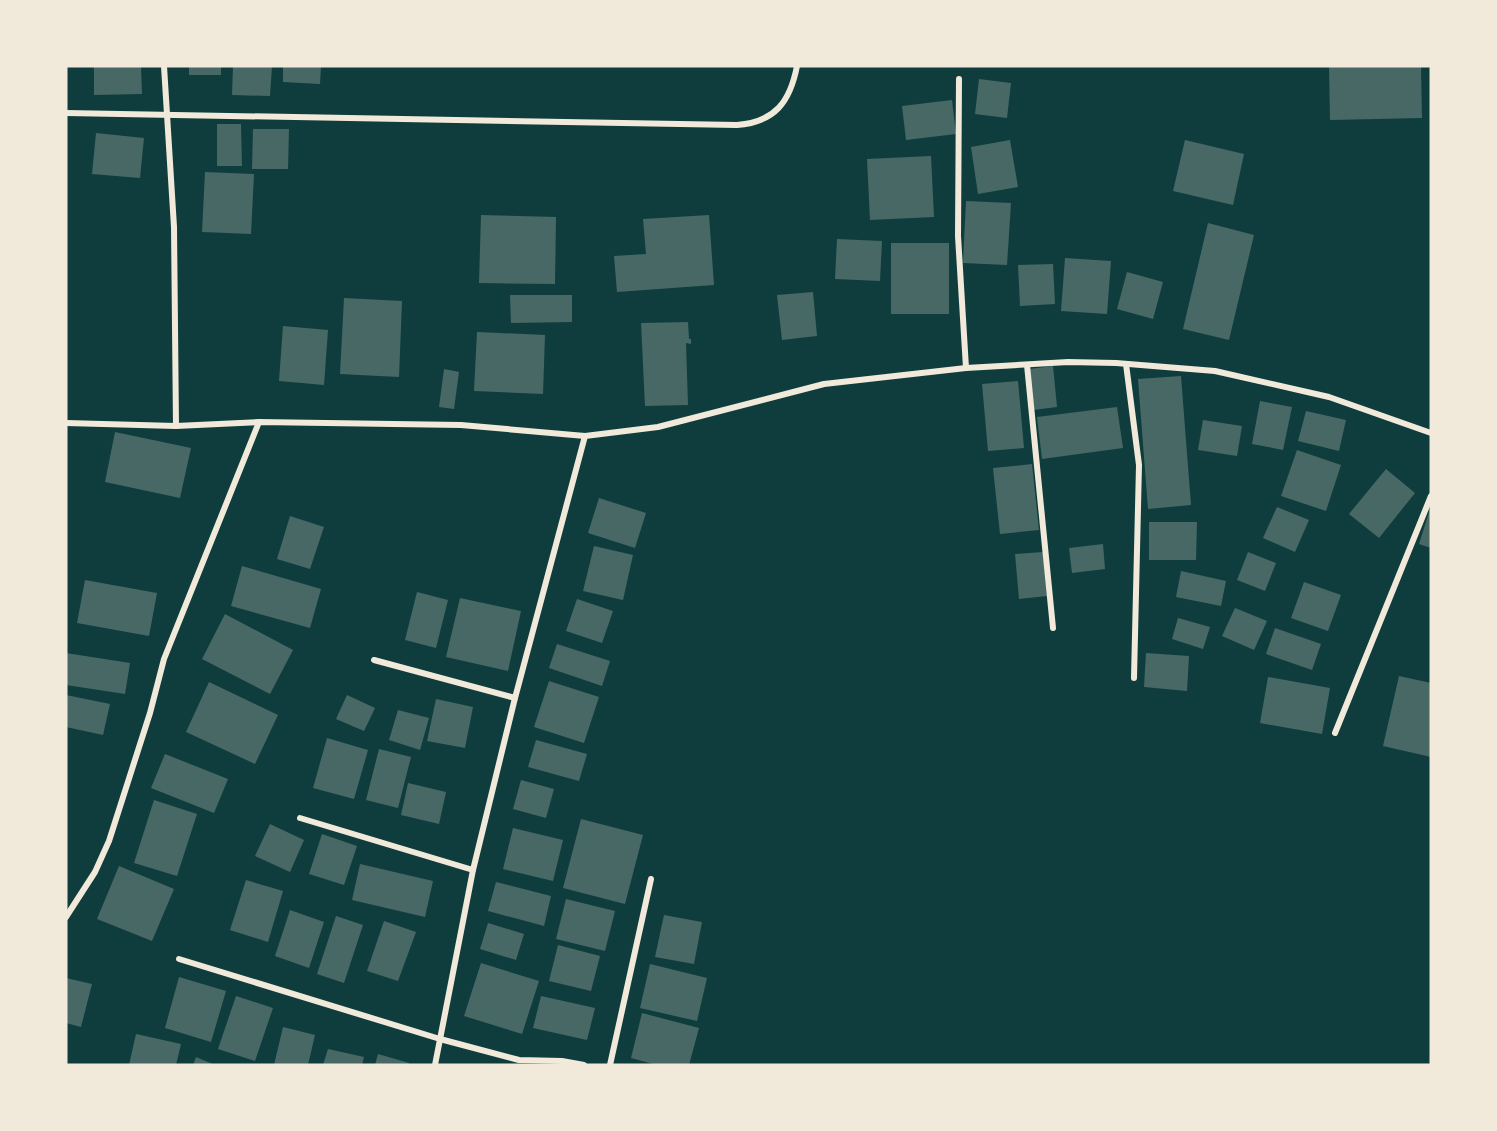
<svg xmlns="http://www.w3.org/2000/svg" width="1497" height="1131" font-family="Raleway,sans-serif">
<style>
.building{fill:#486865}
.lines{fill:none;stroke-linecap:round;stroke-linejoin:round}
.minor{stroke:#f1e9da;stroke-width:6}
</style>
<rect width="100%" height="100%" fill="#0f3d3e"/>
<!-- building -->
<g class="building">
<path d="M94,66H141L142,94L94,95Z"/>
<rect x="189" y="66" width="32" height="9"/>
<path d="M233,66H272L270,96L232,95Z"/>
<path d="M283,66H321L320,84L283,82Z"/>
<path d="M1329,66H1421L1422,118L1330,120Z"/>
<path d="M979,79L1011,83L1007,118L975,114Z"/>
<path d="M952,100L956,134L906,140L902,106Z"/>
<path d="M217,124H241L242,166H217Z"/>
<path d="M253,129H289L288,169H252Z"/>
<path d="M96,133L144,138L140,178L92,174Z"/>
<path d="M1010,140L1018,187L978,194L971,147Z"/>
<path d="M1185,140L1244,154L1233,205L1173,191Z"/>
<path d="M931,156L934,217L870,220L867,159Z"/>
<path d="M205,172L254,174L251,234L202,232Z"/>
<path d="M966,201L1011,203L1007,265L963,263Z"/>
<path d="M481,215L556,217L555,284L479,283Z"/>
<path d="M709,215L714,285L617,292L614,256L646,254L643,219Z"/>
<path d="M1208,223L1254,235L1229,340L1183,329Z"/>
<path d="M837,239L882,241L880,281L835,279Z"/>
<rect x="891" y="243" width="58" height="71"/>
<path d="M1065,258L1111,261L1107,314L1061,311Z"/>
<path d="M1053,264L1055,304L1020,306L1018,265Z"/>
<path d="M1127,272L1163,282L1153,319L1117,309Z"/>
<path d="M813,292L817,336L782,340L777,295Z"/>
<path d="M510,295H572V322L511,323Z"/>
<path d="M344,298L402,301L399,377L340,374Z"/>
<path d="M688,322L689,339H691V344L686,343L688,405L645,406L641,323Z"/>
<path d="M283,326L328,330L324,385L279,381Z"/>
<path d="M477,332L545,335L543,394L474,391Z"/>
<path d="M1053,366L1057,407L1033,410L1029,369Z"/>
<path d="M444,369L459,372L454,409L439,407Z"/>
<path d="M1181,376L1191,505L1148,509L1138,379Z"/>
<path d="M1018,381L1024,448L988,451L982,384Z"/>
<path d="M1260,401L1292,407L1283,450L1252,444Z"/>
<path d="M1117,407L1123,448L1042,459L1037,417Z"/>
<path d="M1306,411L1346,420L1339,451L1298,441Z"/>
<path d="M1203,420L1242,426L1237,456L1198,450Z"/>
<path d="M115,432L191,448L180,498L105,482Z"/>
<path d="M1297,450L1341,465L1326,511L1281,496Z"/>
<path d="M1032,464L1039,530L1000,534L993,468Z"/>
<path d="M1386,469L1415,493L1379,538L1349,514Z"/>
<path d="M599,498L646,513L635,548L588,533Z"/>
<path d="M1431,506V548L1419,544Z"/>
<path d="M1277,507L1309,520L1295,552L1263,538Z"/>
<path d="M290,516L324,527L310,569L277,559Z"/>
<path d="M1149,522H1197L1196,560H1149Z"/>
<path d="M1103,544L1105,569L1072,573L1069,548Z"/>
<path d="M594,546L633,555L623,600L583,591Z"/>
<path d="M1043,552L1047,596L1019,599L1015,554Z"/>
<path d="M1248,552L1276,563L1265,591L1237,580Z"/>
<path d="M242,566L321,589L310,628L231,606Z"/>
<path d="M1181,571L1226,581L1221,606L1176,597Z"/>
<path d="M85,580L157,593L149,636L77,623Z"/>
<path d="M1304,582L1341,595L1328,631L1291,618Z"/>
<path d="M417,592L448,600L436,648L405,640Z"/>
<path d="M460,598L521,611L508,671L446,657Z"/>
<path d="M577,599L613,611L602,643L566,631Z"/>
<path d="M1235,608L1267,621L1254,650L1222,636Z"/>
<path d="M225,614L293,650L270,694L202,659Z"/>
<path d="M1178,618L1210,627L1203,649L1172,639Z"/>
<path d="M1275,628L1321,644L1312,670L1266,654Z"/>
<path d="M557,644L610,661L602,686L549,668Z"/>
<path d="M66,653L130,663L125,694L66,685Z"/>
<path d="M1146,653L1189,656L1187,691L1144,687Z"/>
<path d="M1399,676L1431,683V757L1383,746Z"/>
<path d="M1268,677L1330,688L1322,734L1260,723Z"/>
<path d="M549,681L599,697L584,743L534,727Z"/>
<path d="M209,682L278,715L255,764L186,732Z"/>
<path d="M66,695L110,704L103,735L66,727Z"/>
<path d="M347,695L375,708L364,731L336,719Z"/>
<path d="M436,699L473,707L465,748L427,741Z"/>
<path d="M398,710L429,718L420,750L389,740Z"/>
<path d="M327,738L368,750L354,799L313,788Z"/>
<path d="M536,740L587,754L579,781L528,767Z"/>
<path d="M379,749L411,757L398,808L366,800Z"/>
<path d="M165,754L228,779L214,813L151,788Z"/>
<path d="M521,780L554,789L546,818L513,809Z"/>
<path d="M408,783L446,792L439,824L401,815Z"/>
<path d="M154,800L197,814L177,876L134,863Z"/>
<path d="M581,819L643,835L625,904L563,888Z"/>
<path d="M270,824L304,840L290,872L255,856Z"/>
<path d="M513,828L563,840L553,881L503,869Z"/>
<path d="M322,834L357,846L344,885L309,874Z"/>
<path d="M360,864L433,881L425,917L352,900Z"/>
<path d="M119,866L174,889L152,941L97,919Z"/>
<path d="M246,880L283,891L268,942L230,930Z"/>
<path d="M496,882L551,896L544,926L488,911Z"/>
<path d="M566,899L615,911L605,951L556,939Z"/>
<path d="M290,910L324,922L309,968L275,956Z"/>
<path d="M664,915L702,922L694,964L655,957Z"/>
<path d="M336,916L363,925L344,983L317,974Z"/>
<path d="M384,921L416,932L398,981L367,971Z"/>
<path d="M488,923L524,934L516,960L480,949Z"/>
<path d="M558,945L600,956L591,991L549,981Z"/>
<path d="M481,963L539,981L522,1034L464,1016Z"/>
<path d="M650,964L707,978L697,1021L640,1008Z"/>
<path d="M179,977L226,991L211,1042L165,1028Z"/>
<path d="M66,978L92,984L81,1027L66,1023Z"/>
<path d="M236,996L273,1008L255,1061L218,1049Z"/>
<path d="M541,996L595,1008L587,1040L533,1028Z"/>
<path d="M642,1013L699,1028L689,1065H657L631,1058Z"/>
<path d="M283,1027L315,1035L308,1065H274Z"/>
<path d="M136,1034L181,1044L176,1065H129Z"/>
<path d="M328,1049L364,1057L362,1065H323Z"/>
<path d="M378,1054L409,1063L408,1065H375Z"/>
<path d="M196,1057L215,1065H193Z"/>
</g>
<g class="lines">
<!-- minor -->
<g class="minor">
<path d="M164,66L174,227L176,426"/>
<path d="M959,79L958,236L966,368"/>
<path d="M66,113L737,125C775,122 790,102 797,66"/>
<path d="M1126,364L1139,465L1134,678"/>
<path d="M1027,365L1053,628"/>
<path d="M66,423L176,426L259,422L461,425L585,436L658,427L824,384L966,368L1068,362L1116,363L1215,371L1329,397L1431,433"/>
<path d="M374,660L515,698"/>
<path d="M1335,733L1431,496"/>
<path d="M300,818L473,870"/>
<path d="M66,917L95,872L109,841L150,713L164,659L259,422"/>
<path d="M179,959L440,1039L519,1060L562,1061L584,1065"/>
<path d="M435,1065L473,870L515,698L585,436"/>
<path d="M610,1065L651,879"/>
</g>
</g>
<!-- border -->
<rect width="1497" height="1131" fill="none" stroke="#f1e9da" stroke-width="135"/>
</svg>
